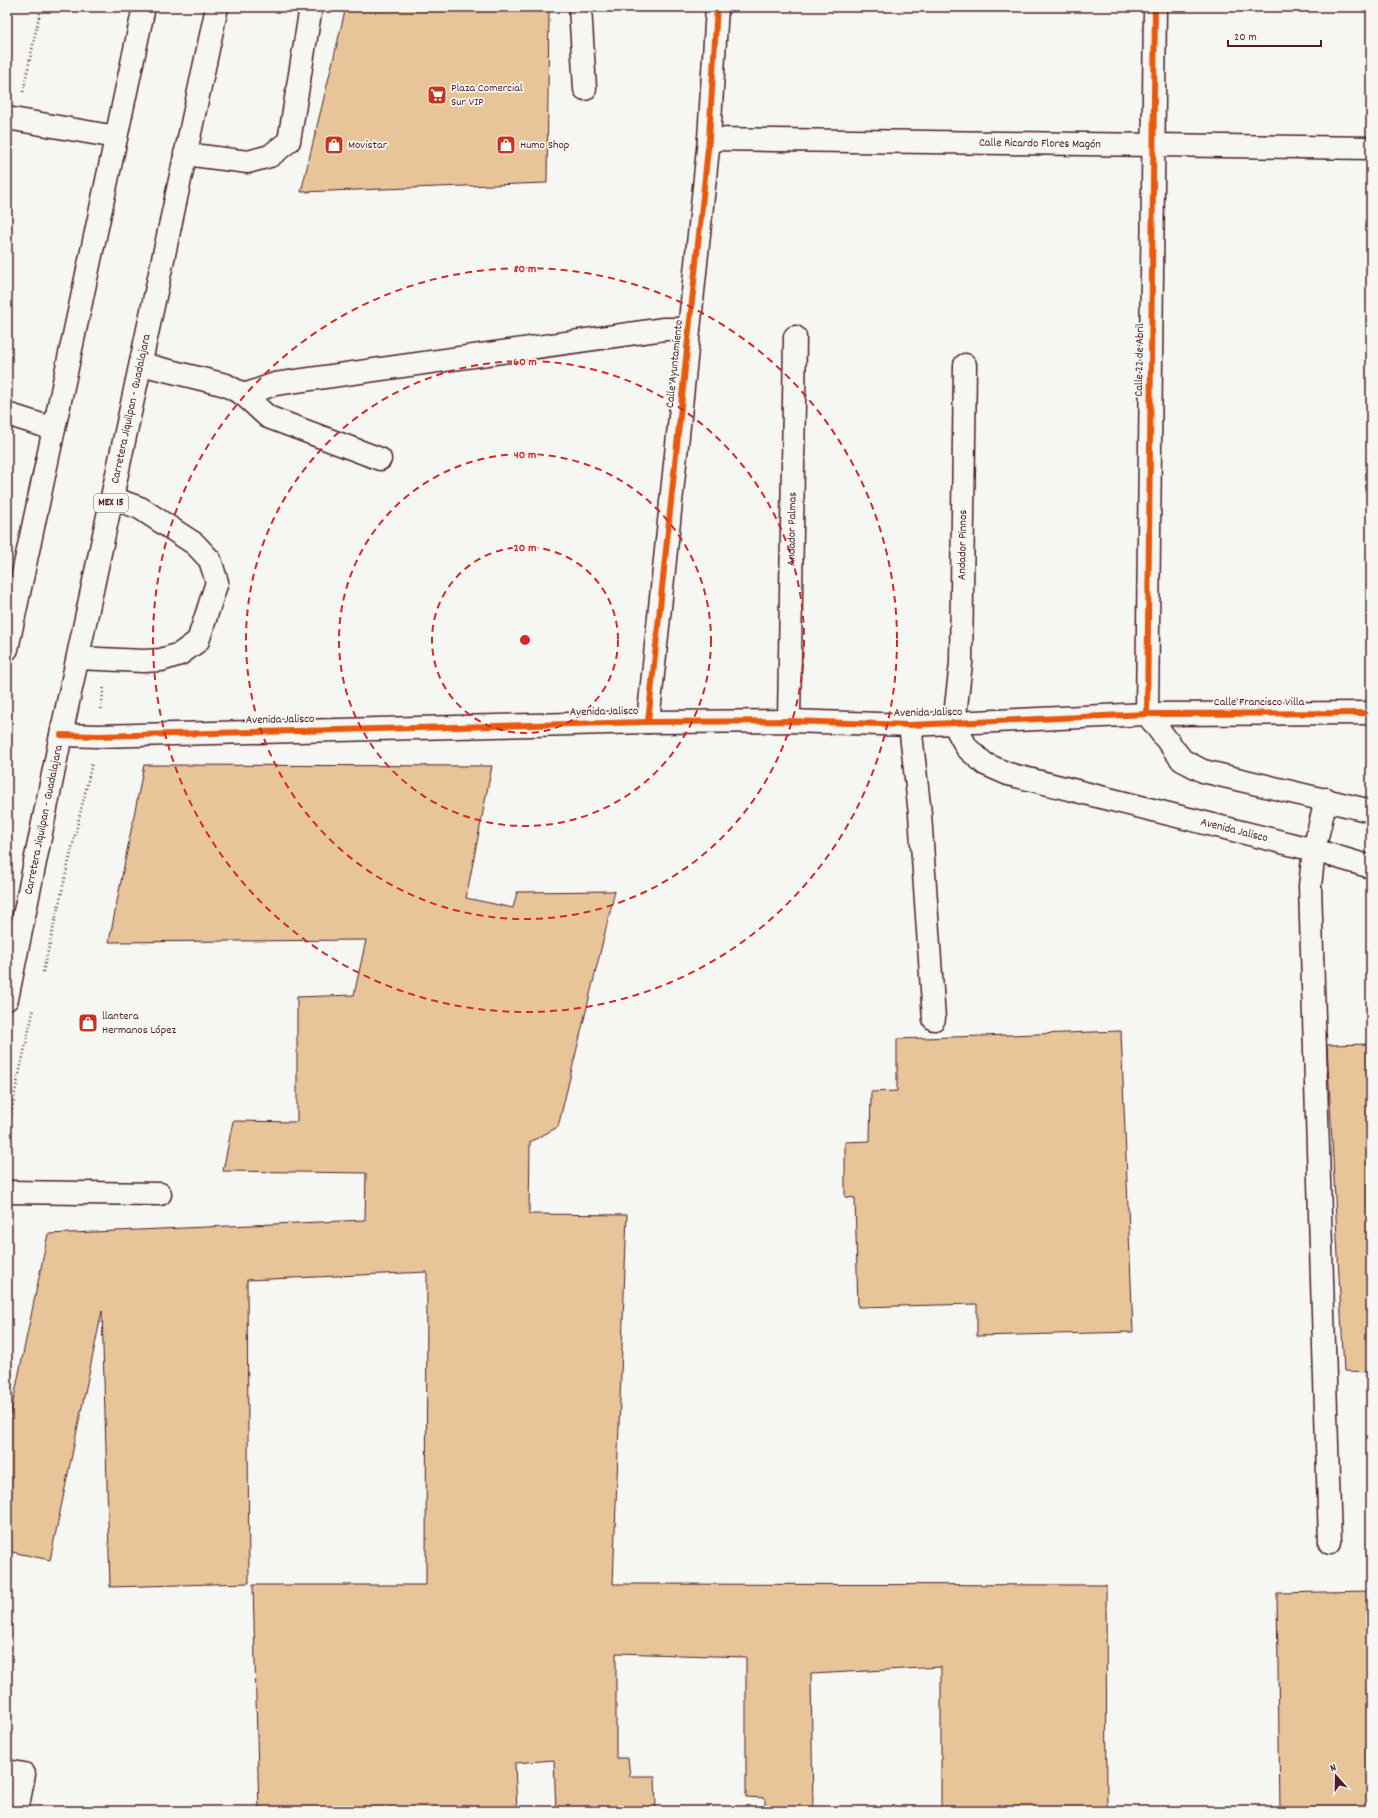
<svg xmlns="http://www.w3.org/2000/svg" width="1378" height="1818" font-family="Dekko,sans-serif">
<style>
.building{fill:#e8c499;stroke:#4a1f2b}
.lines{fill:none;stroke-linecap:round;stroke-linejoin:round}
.minor-casing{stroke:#4a1f2b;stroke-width:25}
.highway-casing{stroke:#4a1f2b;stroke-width:25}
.path{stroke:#4a1f2b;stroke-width:2.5;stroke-dasharray:1 3;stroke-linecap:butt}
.minor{stroke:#f6f6f2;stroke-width:22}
.highway{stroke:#f6f6f2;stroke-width:22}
.cycleway-casing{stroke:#f6f6f2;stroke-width:8}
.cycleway{stroke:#e8590c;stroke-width:6}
.ring{fill:none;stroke:#d62828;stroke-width:2;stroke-dasharray:7 5}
.labels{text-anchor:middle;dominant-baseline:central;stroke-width:3.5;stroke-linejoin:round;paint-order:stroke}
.shield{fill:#f6f6f2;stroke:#7e6067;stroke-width:1}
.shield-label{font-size:11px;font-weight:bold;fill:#4a1f2b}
.poi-label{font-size:12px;fill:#4a1f2b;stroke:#f6f6f2;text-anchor:start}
.street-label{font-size:12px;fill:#4a1f2b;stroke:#f6f6f2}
.centre{fill:#d62828;stroke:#f6f6f2;stroke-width:2}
.ring-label{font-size:12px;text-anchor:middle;font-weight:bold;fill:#d62828;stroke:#f6f6f2;stroke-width:3.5;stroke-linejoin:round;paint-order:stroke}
</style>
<rect width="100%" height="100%" fill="#f6f6f2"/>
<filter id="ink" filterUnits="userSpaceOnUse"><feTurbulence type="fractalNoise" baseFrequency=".025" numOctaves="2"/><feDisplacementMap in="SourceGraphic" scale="8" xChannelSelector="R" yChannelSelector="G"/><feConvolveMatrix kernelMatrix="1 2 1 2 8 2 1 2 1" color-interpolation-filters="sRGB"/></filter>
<g filter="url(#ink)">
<!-- building -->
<g class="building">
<path d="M346,7H549L547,183L301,192Z"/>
<path d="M144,765L492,766L466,898L513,908L517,892L615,891L558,1127L530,1142L529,1214L627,1215L613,1584L1106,1585L1107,1811H941V1667L811,1674L813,1811H765V1798L746,1797V1657L616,1653V1758H628L630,1776H655L656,1811H556L554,1760L515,1763L517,1811H259L253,1585H426L427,1272L247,1280L249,1583L110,1587L102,1311L50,1560L7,1551V1431L48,1234L365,1220L366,1173L223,1171L233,1121L297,1122V997L354,995L366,940L109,942Z"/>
<path d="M1121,1031L1133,1332L977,1336V1304L858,1307L855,1198L845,1197V1142L870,1141L871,1092L897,1091V1039Z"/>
<path d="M1371,1044V1372L1344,1371L1327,1045Z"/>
<path d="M1371,1591V1811H1280L1277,1593Z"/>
</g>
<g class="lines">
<!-- minor casing -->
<g class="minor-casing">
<g id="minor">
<path d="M580,7L585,89"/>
<path d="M7,118L116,137"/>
<path id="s1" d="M709,139L1371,148"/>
<path d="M185,154L248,162L270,156L289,141L311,7"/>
<path d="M141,364L226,385L244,395L268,417L380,459"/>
<path id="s2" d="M965,365L961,663L954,724L967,748L985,764L1008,774L1314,850L1371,867"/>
<path d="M244,395L275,384L664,329H689"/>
<path d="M7,414L54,429"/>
<path d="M78,658L143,661L161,660L180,654L198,641L217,582L210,560L195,544L140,508L112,498"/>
<path d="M1147,714L1155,7"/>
<path d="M1147,714L1182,760L1203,771L1371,811"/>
<path id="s3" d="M789,721L795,337"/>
<path d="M648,722L709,139L717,7"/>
<path d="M910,725L920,814L934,1019"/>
<path d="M61,735L98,736L648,722L789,721L910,725L1147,714L1371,713"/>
<path d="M1326,799L1314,850L1310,886L1330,1543"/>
<path d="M7,1192L160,1194"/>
<path d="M7,1771L24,1774L17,1811"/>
</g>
</g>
<!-- highway casing -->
<g class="highway-casing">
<g id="highway">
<path d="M7,649L144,7"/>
<path id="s4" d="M7,999L61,735L217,7"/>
</g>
</g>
<!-- path -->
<g class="path">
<path d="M23,92L41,7"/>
<path d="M7,163L11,146"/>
<path d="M101,709L104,686"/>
<path d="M43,972L92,763"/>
<path d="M7,1141L15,1092L34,1008"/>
</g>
<!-- minor -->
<use href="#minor" class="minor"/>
<!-- highway -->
<use href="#highway" class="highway"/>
<!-- cycleway casing -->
<g class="cycleway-casing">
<g id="cycleway">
<path d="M1147,714L1155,7"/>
<path d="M648,722L709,139L717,7"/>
<path d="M61,735L98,736L648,722L789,721L910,725L1147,714L1371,713"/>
</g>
</g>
<!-- cycleway -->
<use href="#cycleway" class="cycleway"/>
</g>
</g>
<!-- distance rings -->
<g class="ring">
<circle cx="525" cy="640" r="93"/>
<circle cx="525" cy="640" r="186"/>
<circle cx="525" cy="640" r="279"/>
<circle cx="525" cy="640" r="372"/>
</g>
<!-- icons -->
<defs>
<g id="supermarket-square" transform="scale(1)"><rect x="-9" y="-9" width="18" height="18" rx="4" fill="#c8321e" stroke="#f6f6f2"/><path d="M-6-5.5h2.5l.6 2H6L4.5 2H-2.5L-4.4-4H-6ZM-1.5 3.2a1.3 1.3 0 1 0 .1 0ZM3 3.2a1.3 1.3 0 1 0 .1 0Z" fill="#fff"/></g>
<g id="shop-square" transform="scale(1)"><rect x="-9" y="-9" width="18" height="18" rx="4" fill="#c8321e" stroke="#f6f6f2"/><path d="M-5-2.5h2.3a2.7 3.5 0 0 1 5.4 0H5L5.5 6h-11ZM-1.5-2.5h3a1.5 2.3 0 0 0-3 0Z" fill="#fff"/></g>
</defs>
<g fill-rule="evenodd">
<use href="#supermarket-square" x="437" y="95"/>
<use href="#shop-square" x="334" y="145"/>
<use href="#shop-square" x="506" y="145"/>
<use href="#shop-square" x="88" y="1023"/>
</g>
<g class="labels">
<!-- shield labels -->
<rect class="shield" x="94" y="494" width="34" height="18" rx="3"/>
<g class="shield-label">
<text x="111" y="503">MEX 15</text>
</g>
<!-- poi labels -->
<g class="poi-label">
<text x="451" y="88">Plaza Comercial<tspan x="451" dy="14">Sur VIP</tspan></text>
<text x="348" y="145">Movistar</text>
<text x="520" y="145">Humo Shop</text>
<text x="102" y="1016">llantera<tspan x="102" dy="14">Hermanos López</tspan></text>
</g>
<!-- street labels -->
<g class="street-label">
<text stroke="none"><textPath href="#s1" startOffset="331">Calle Ricardo Flores Magón</textPath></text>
<text transform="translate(1140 360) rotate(-89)">Calle 22 de Abril</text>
<text transform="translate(675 364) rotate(-84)">Calle Ayuntamiento</text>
<text stroke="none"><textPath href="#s4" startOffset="603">Carretera Jiquilpan - Guadalajara</textPath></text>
<text stroke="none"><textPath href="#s3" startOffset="192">Andador Palmas</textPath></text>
<text transform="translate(963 545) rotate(-89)">Andador Pinnos</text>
<text x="1259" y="702">Calle Francisco Villa</text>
<text transform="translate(604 712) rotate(-1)">Avenida Jalisco</text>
<text transform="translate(928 713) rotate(-1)">Avenida Jalisco</text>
<text transform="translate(280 720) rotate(-1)">Avenida Jalisco</text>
<text stroke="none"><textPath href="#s4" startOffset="183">Carretera Jiquilpan - Guadalajara</textPath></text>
<text stroke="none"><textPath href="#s2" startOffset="669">Avenida Jalisco</textPath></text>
</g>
</g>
<circle cx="525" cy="640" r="6" class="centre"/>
<g class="ring-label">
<text x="525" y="272">80 m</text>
<text x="525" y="365">60 m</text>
<text x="525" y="458">40 m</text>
<text x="525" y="551">20 m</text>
</g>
<!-- margin -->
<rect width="1378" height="1818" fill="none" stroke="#f6f6f2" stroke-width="24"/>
<rect x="12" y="12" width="1354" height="1794" fill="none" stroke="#4a1f2b" stroke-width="1.5" filter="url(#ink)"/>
<!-- north arrow -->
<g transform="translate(1336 1776) rotate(340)" stroke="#f6f6f2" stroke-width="3" paint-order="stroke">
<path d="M0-3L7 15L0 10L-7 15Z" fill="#4a1f2b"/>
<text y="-6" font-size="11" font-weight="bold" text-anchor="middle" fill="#4a1f2b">N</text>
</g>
<!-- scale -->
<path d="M1228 40v6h93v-6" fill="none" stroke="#4a1f2b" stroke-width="2"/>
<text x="1234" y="40" font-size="12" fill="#4a1f2b" stroke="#f6f6f2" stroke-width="3" paint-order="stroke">20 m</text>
</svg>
